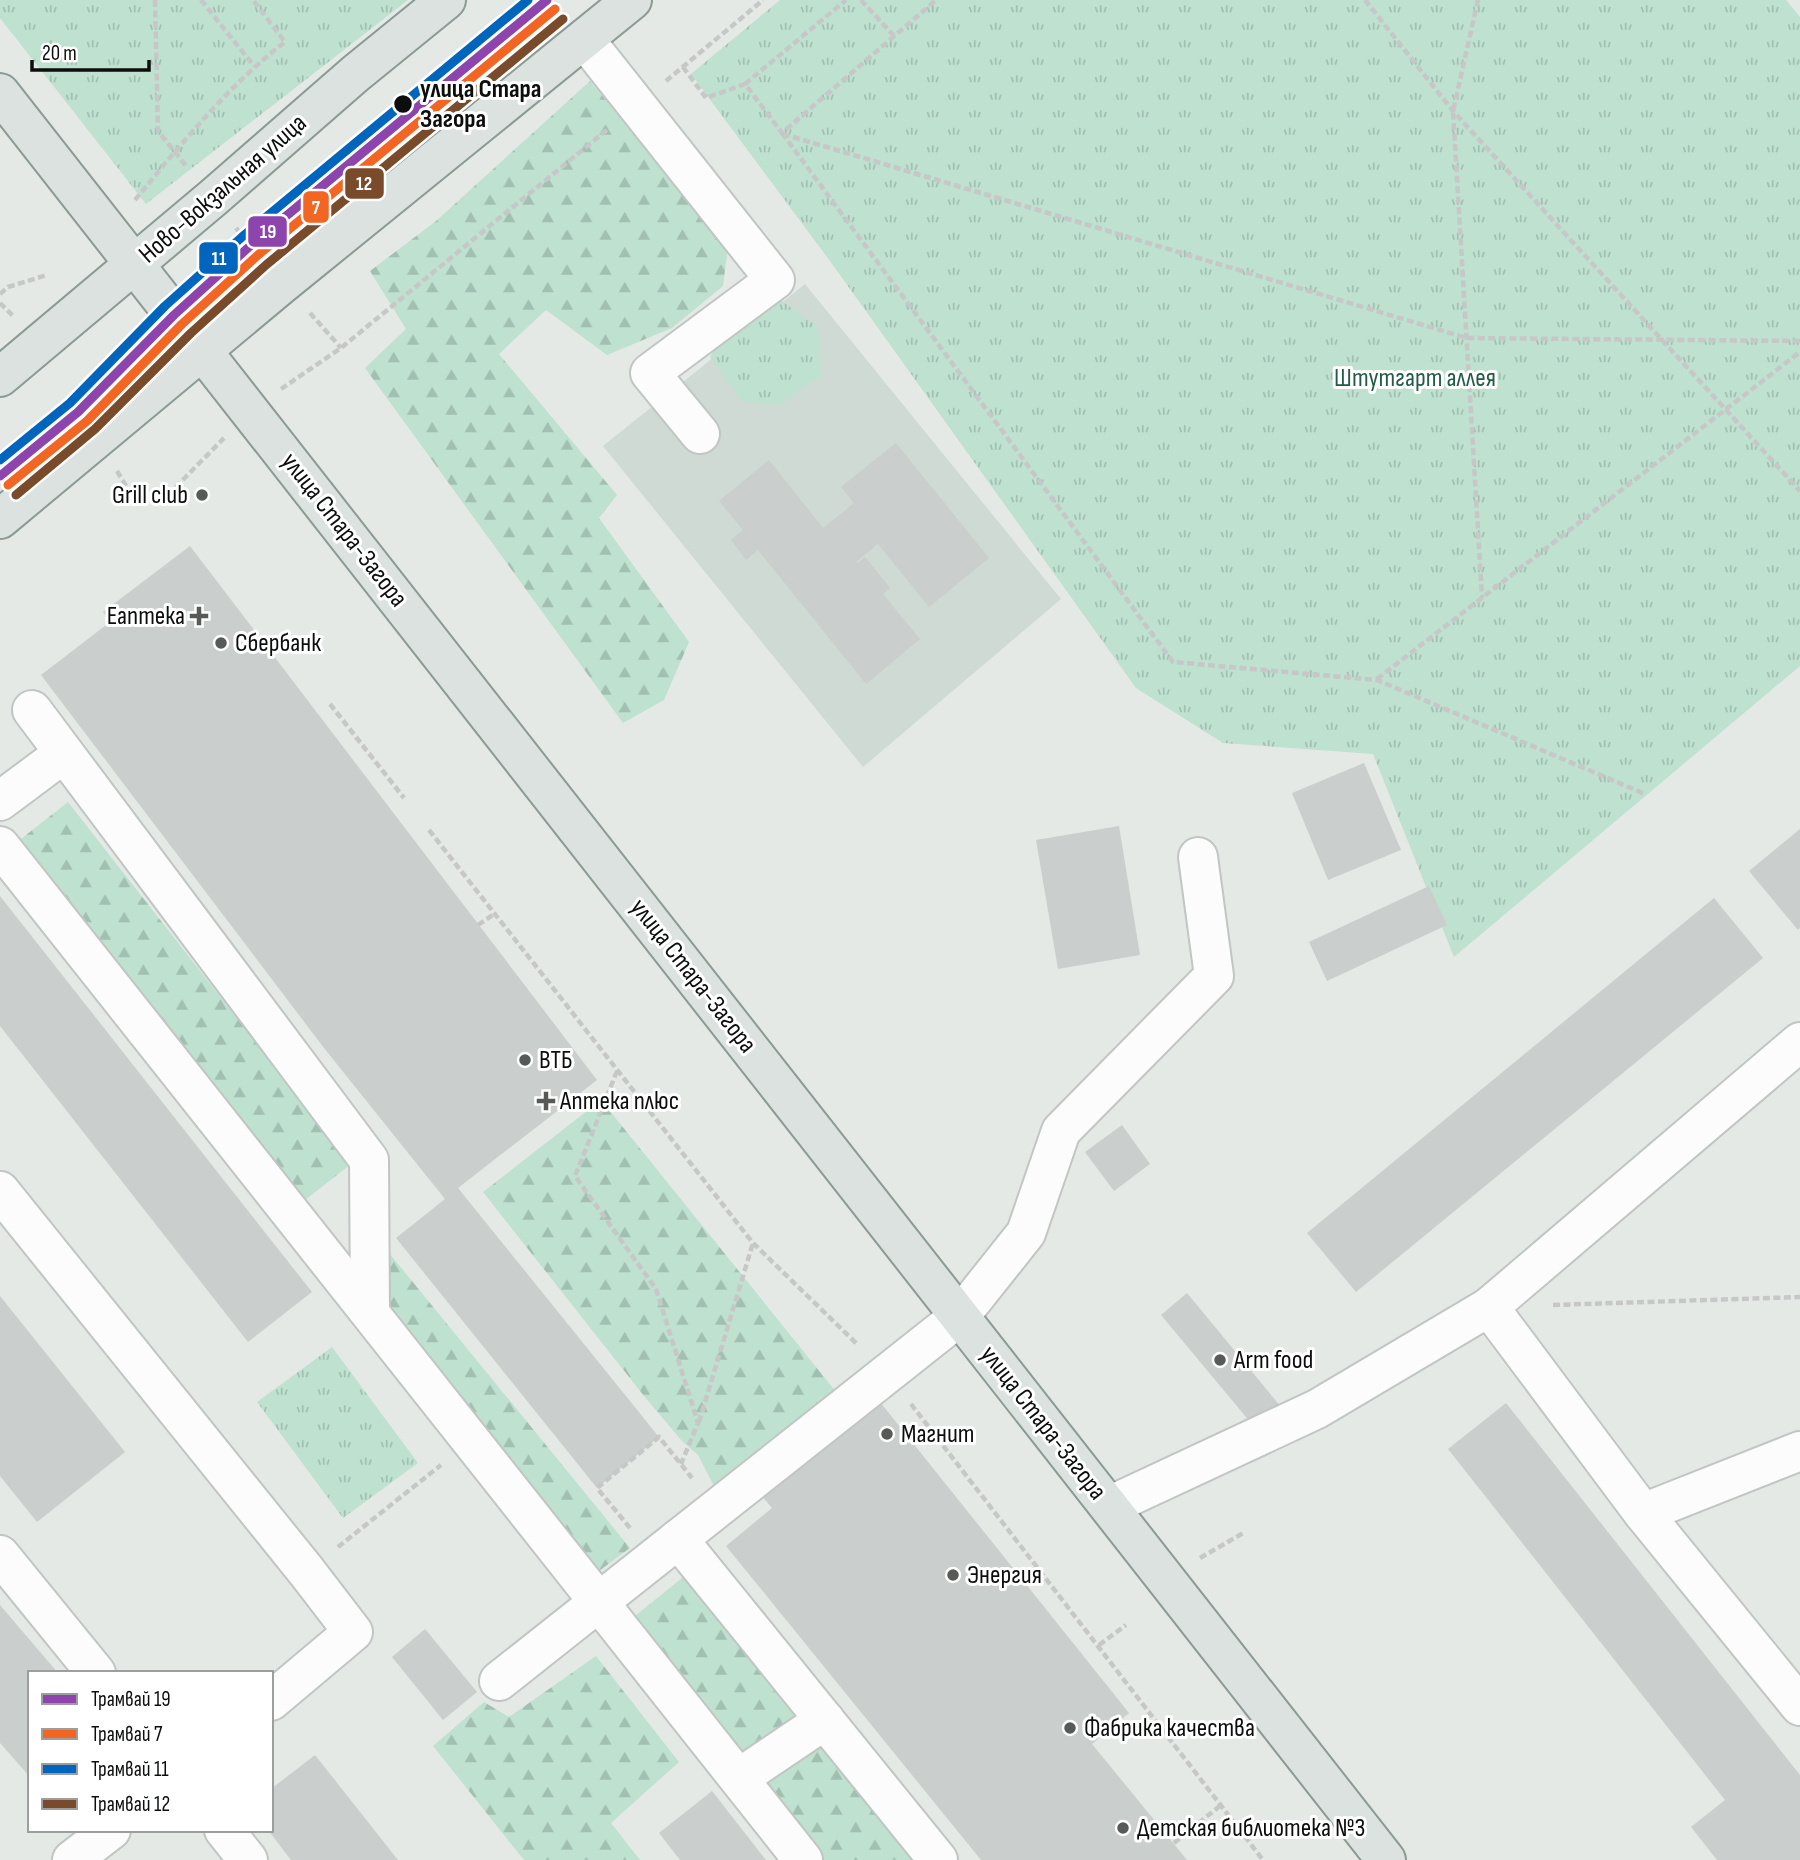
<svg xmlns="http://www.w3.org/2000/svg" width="1800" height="1860" font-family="'Sofia Sans Condensed',sans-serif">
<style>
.built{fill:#cfdad4}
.grass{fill:url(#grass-tufts)}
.forest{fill:url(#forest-firs)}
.building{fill:#cacecc}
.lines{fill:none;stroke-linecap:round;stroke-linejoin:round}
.minor-casing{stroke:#c1c5c3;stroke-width:42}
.major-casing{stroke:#8b9a94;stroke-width:42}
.path{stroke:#c7c7c7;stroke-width:4.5;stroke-dasharray:7 3.5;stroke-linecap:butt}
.minor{stroke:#fbfcfb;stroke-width:38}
.major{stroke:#dbe2df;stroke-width:38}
.tram-1-casing{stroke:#fff;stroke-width:14}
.tram-2-casing{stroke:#fff;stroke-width:14}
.tram-3-casing{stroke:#fff;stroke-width:14}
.tram-4-casing{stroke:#fff;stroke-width:14}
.tram-1{stroke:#8e44ad;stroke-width:9}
.tram-2{stroke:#f26522;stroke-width:9}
.tram-3{stroke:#0065bd;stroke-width:9}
.tram-4{stroke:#7a4b2a;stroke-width:9}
.stop-dot{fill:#0b0e0c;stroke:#fff;stroke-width:2.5}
.poi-dot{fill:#575b58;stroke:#fff;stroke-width:2.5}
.labels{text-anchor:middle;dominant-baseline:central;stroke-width:6;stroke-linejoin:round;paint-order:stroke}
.stop-label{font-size:26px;font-weight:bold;fill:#0b0e0c;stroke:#fff;text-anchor:start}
.street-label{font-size:26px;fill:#0b0e0c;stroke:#fff}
.park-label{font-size:26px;fill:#225c45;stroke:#fff}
.poi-label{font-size:26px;fill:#0b0e0c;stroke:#fff;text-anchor:start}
.line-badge{stroke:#fff;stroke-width:2.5}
.badge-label{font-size:19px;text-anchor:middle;font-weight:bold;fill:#fff}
</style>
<defs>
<pattern id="grass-tufts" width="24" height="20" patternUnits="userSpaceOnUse" patternTransform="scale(1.75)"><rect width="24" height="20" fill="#bee1d0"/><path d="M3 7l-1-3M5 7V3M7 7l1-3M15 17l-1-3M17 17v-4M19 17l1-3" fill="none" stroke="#a2c0b1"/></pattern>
<pattern id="forest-firs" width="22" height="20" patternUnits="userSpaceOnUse" patternTransform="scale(1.75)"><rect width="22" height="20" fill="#bee1d0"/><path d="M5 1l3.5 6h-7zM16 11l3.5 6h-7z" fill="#a2c0b1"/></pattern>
</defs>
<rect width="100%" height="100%" fill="#e4e9e6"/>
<!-- built -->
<path class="built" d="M805,284L1061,599L863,767L603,446Z"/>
<!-- grass -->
<g class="grass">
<path d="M0,0H408L146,204L0,18Z"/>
<path d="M780,0H1786L1800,17V666L1454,957L1373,754L1223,743L1136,688L830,261L691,74Z"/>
<path d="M779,299L818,327L821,375L780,405L741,401L710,357L731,320Z"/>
<path d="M332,1347L418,1463L343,1518L257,1402Z"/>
</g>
<!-- forest -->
<g class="forest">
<path d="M590,81L728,246L723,286L672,328L607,355L546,310L499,354L617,495L599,518L689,642L664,700L623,723L365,368L406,329L370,271L436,221Z"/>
<path d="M68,802L351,1164L300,1204L17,842Z"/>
<path d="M601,1100L837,1393L718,1494L698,1455L682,1441L644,1396L483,1192Z"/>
<path d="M385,1248L630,1548L595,1574L381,1308Z"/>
<path d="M713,1553L957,1860H820L630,1620Z"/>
<path d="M596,1656L679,1762L611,1823L640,1860H524L433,1746L484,1702L509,1717Z"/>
</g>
<!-- building -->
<g class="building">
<path d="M896,443L989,558L929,607L878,544L856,562L858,563L865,557L890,588L883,594L920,639L866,684L758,550L746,560L731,540L743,530L719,501L769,460L823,528L854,503L841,487Z"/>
<path d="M190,546L597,1080L458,1188L659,1437L597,1488L396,1238L445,1199L324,1048L41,675L110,622L103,612Z"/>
<path d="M1364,763L1401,850L1328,880L1292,793Z"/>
<path d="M1119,826L1140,955L1058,969L1036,840Z"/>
<path d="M1800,829V928L1798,930L1749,871Z"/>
<path d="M1429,886L1447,925L1327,981L1309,942Z"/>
<path d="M0,896L312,1292L248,1342L0,1026Z"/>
<path d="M1714,898L1763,958L1356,1292L1307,1233Z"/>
<path d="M1122,1125L1150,1164L1114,1191L1085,1152Z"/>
<path d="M1187,1293L1281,1407L1256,1429L1161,1315Z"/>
<path d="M0,1296L125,1452L37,1522L0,1476Z"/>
<path d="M876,1397L1129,1713L1092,1744L1187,1860H981L726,1546L772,1508L761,1495Z"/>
<path d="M1506,1403L1800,1775V1860H1717L1691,1827L1725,1800L1448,1449Z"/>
<path d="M0,1605L58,1673H30V1777L0,1743Z"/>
<path d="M425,1629L477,1692L443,1720L392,1657Z"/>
<path d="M315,1755L398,1860H291L268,1830H271V1789Z"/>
<path d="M712,1791L766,1860H680L659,1833Z"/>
</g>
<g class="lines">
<!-- minor casing -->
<g class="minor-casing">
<g id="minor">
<path d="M585,40L775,280L650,373L700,434"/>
<path d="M32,710L369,1160L370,1312"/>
<path d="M0,801L63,754"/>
<path d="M0,846L803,1860"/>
<path d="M0,1191L307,1572L353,1632L271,1701"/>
<path d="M1489,1307L1643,1513L1800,1706"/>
<path d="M1109,1506L1317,1409L1489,1307L1800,1042"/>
<path d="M1643,1513L1800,1451"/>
<path d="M678,1539L938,1860"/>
<path d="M0,1555L96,1673"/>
<path d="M499,1681L960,1316L1026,1233L1061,1131L1214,976L1198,857"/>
<path d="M739,1778L825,1720"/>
<path d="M224,1830L248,1860"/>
<path d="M72,1860L111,1830"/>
</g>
</g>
<!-- major casing -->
<g class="major-casing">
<g id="major">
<path d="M0,93L1386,1860"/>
<path d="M0,377L214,197L355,74L446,0"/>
<path d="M0,519L282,284L632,0"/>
</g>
</g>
<!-- path -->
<g class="path">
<path d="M155,0L158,131L187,167"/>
<path d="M201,0L254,66"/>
<path d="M861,0L894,36"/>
<path d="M1365,0L1453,111L1800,491"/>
<path d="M1478,0L1453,111L1482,598"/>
<path d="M683,67L706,98L745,84L782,133L936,0"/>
<path d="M666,81L763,0"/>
<path d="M745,84L846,0"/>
<path d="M782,133L1173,662L1377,680L1645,794"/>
<path d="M783,134L1467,338L1800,341"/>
<path d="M135,200C181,144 228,86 285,42L253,0"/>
<path d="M236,228L257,254"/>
<path d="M0,294L8,287L47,275"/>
<path d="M0,303L14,317"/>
<path d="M310,313L341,348"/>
<path d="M281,389L341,348L608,129"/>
<path d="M117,471L139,507"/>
<path d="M168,495L224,438"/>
<path d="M1377,679L1800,352"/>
<path d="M330,704L404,798"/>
<path d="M429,830L753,1243L858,1345"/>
<path d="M478,925L494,914"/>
<path d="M617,1071L575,1176L656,1289L698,1423L681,1464"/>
<path d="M1553,1305L1800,1297"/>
<path d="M911,1404L1263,1860"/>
<path d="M699,1422L753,1243"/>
<path d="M630,1528L597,1488L659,1437L692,1478"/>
<path d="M338,1547L441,1465"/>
<path d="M1200,1558L1245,1532"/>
<path d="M1099,1645L1126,1625"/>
<path d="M1174,1843L1221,1805"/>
</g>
<!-- minor -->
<use href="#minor" class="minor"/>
<!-- major -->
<use href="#major" class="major"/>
<!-- tram-1 casing -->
<g class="tram-1-casing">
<path id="tram-1" d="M0,476L78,412L174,315L250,246L547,0"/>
</g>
<!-- tram-2 casing -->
<g class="tram-2-casing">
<path id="tram-2" d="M8,485L87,421L182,324L258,255L555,9"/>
</g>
<!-- tram-3 casing -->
<g class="tram-3-casing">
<path id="tram-3" d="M0,460L70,403L165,306L242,237L528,0"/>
</g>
<!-- tram-4 casing -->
<g class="tram-4-casing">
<path id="tram-4" d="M16,495L95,429L191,333L266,265L563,19"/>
</g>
<!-- tram-1 -->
<use href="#tram-1" class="tram-1"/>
<!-- tram-2 -->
<use href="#tram-2" class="tram-2"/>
<!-- tram-3 -->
<use href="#tram-3" class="tram-3"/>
<!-- tram-4 -->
<use href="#tram-4" class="tram-4"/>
</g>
<!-- markers -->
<circle class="stop-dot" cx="403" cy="104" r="10"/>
<g class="poi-dot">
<circle cx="202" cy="495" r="7"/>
<path d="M195.5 605.5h7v7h7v7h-7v7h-7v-7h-7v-7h7z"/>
<circle cx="221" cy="643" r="7"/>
<circle cx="525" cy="1060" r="7"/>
<path d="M542.5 1090.5h7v7h7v7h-7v7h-7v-7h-7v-7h7z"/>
<circle cx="1220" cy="1360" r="7"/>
<circle cx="887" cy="1434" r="7"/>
<circle cx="953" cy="1575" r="7"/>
<circle cx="1070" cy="1728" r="7"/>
<circle cx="1123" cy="1828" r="7"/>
</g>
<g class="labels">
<!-- stop labels -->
<g class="stop-label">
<text x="420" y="89">улица Стара<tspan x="420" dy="30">Загора</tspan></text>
</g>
<!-- street labels -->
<g class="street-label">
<text transform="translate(223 189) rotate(-41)">Ново-Вокзальная улица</text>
<text transform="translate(344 530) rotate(52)">улица Стара-Загора</text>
<text transform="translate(693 976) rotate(52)">улица Стара-Загора</text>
<text transform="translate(1043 1423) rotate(52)">улица Стара-Загора</text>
</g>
<!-- park labels -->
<g class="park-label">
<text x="1415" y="378">Штутгарт аллея</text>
</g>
<!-- poi labels -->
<g class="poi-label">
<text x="188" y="495" text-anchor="end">Grill club</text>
<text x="185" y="616" text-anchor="end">Еаптека</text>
<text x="235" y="643">Сбербанк</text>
<text x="539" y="1060">ВТБ</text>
<text x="560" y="1101">Аптека плюс</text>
<text x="1234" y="1360">Arm food</text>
<text x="901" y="1434">Магнит</text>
<text x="967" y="1575">Энергия</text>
<text x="1084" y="1728">Фабрика качества</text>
<text x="1137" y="1828">Детская библиотека №3</text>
</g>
</g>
<g class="line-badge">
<rect x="344" y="167" width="41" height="33" rx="7" fill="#7a4b2a"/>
<rect x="302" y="190" width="28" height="34" rx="7" fill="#f26522"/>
<rect x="247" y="215" width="41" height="33" rx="7" fill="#8e44ad"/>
<rect x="198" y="241" width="41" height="34" rx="7" fill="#0065bd"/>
</g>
<g class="badge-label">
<text x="364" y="190">12</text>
<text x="316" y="214">7</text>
<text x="268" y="238">19</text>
<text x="219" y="265">11</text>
</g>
<!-- legend -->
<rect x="28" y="1671" width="245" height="161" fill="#ffffff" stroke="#9d9f9e" stroke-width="2"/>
<rect x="42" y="1694" width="35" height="10" fill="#8e44ad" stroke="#9d9f9e" stroke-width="2"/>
<text x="91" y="1706" font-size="21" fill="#0b0e0c">Трамвай 19</text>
<rect x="42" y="1729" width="35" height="10" fill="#f26522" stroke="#9d9f9e" stroke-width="2"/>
<text x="91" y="1741" font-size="21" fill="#0b0e0c">Трамвай 7</text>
<rect x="42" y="1764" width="35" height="10" fill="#0065bd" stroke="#9d9f9e" stroke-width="2"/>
<text x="91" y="1776" font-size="21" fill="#0b0e0c">Трамвай 11</text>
<rect x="42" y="1799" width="35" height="10" fill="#7a4b2a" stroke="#9d9f9e" stroke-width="2"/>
<text x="91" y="1811" font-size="21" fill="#0b0e0c">Трамвай 12</text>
<!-- scale -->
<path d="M32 60v10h117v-10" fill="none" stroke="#0b0e0c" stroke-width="3.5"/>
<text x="42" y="60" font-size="21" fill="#0b0e0c" stroke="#ffffff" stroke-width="5" paint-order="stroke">20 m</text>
</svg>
